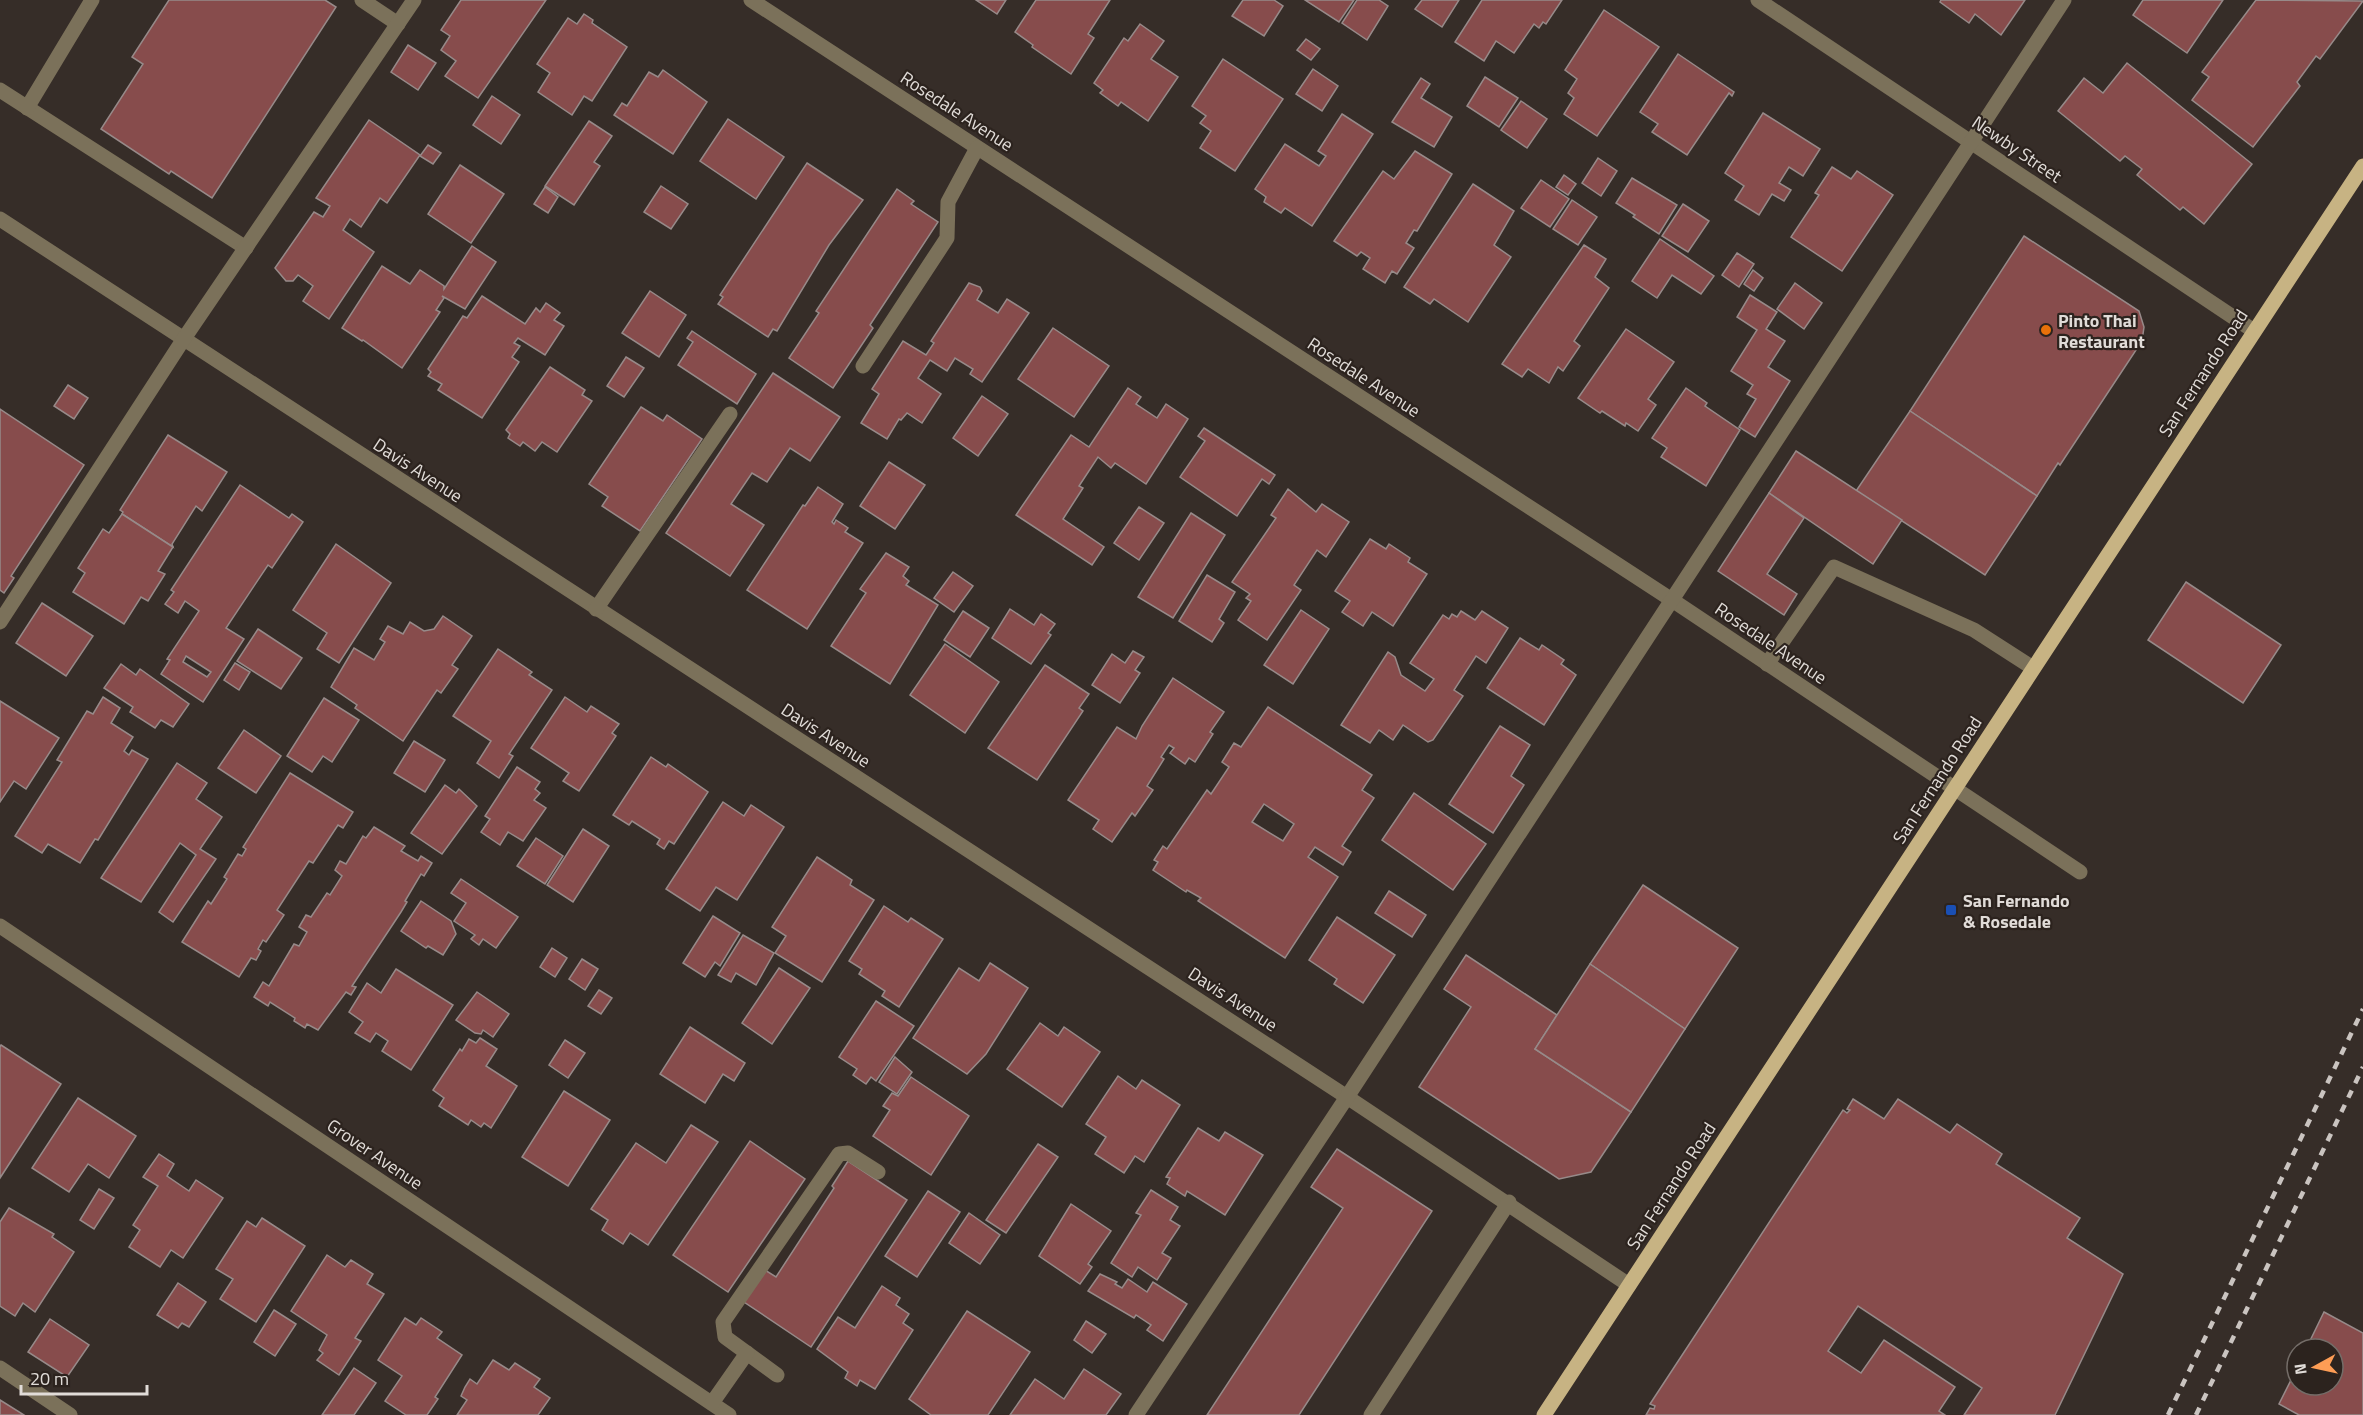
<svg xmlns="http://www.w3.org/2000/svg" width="2363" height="1415" font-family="'Titillium Web',sans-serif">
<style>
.building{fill:#874c4c;stroke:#978a89;stroke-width:1.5;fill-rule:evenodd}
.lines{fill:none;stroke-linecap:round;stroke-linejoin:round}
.minor{stroke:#7b715a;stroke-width:15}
.major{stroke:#c7b383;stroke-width:15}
.rail{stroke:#cac4c0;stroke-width:4.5;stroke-dasharray:8 8;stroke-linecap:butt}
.food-dot{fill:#e8710a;stroke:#2c231e;stroke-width:2}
.transit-dot{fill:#1a4fb4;stroke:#2c231e;stroke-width:2}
.labels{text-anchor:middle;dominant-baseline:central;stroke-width:4.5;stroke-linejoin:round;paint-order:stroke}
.street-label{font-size:18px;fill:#e1dcd8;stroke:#2c231e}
.poi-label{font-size:18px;font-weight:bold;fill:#e1dcd8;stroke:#2c231e;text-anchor:start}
</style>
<rect width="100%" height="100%" fill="#362d28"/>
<!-- building -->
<g class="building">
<path d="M169,0H325L336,7L212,198L171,171L169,174L101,129L143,64L132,57Z"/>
<path d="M461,0H546L478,98L445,76L456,61L441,50L450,36L441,30Z"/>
<path d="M976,0H1006L997,14Z"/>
<path d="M1036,0H1110L1088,34L1094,38L1071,74L1032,47L1033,45L1015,32Z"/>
<path d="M1243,0H1274L1283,6L1264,36L1232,16Z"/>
<path d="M1305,0H1354L1339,22Z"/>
<path d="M1357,0H1379L1388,6L1367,40L1342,23Z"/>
<path d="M1422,0H1459L1442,27L1415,9Z"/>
<path d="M1482,0H1562L1546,24L1543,22L1539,28L1534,24L1514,53L1496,41L1484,61L1455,42Z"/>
<path d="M1941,0H2025L2001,35L1975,14L1969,23L1940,2Z"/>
<path d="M2143,0H2223L2187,53L2133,15Z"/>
<path d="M2256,0L2363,1L2320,59L2316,56L2297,82L2300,86L2253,147L2192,100L2209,77L2202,72Z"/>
<path d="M1604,10L1659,47L1597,136L1564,114L1574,98L1568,93L1577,79L1565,70Z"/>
<path d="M584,14L593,20L592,23L627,47L592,101L584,96L572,115L538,92L550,73L537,64L568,18L577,24Z"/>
<path d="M1140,24L1164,41L1151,59L1178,77L1148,121L1121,102L1118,106L1100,93L1103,90L1094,83L1124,38L1128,41Z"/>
<path d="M1306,39L1320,49L1311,60L1297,50Z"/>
<path d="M408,45L436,63L418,90L391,72Z"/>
<path d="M1678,54L1734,92L1732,96L1729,93L1687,155L1652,132L1658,124L1640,112Z"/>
<path d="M1223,59L1283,99L1235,171L1200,148L1211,131L1200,123L1206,116L1192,106Z"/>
<path d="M2127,63L2252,164L2204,224L2183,207L2180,210L2137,175L2142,169L2125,156L2120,161L2058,111L2084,78L2103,93Z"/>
<path d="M1313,69L1338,86L1322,111L1296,94Z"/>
<path d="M663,70L707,102L673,154L614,115L622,103L627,106L649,72L658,77Z"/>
<path d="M1485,77L1518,98L1499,127L1467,106Z"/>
<path d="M1421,78L1430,84L1421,98L1452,117L1434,147L1392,122Z"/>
<path d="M492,96L520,115L501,144L473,125Z"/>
<path d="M1521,101L1547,119L1527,148L1501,130Z"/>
<path d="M1763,113L1820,149L1803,176L1789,167L1779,183L1791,190L1784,201L1772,194L1759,215L1735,200L1744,186L1725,173Z"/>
<path d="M1342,114L1373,134L1312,226L1285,208L1281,213L1264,202L1266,197L1255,189L1285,144L1319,166L1326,156L1318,151Z"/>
<path d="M728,119L784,157L756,199L700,161Z"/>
<path d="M369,120L420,155L387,203L380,198L361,227L350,219L343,230L374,252L329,319L303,301L313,286L298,275L293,281H286L275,268L314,212L323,217L330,206L316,198Z"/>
<path d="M589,121L612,136L594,162L600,166L574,205L545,186Z"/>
<path d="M428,145L441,153L433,164L420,156Z"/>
<path d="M1415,151L1452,174L1417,231L1414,230L1406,243L1414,248L1397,274L1392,271L1385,283L1363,269L1370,258L1361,252L1357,256L1334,241L1383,171L1394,179Z"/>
<path d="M1598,158L1617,171L1601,196L1582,183Z"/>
<path d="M807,163L863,200L829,245L777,331L773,329L768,337L718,304L723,297L720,295Z"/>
<path d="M460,165L504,194L471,243L428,214Z"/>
<path d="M1832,167L1851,179L1857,171L1893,195L1842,271L1791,237L1819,195L1815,193Z"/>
<path d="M1564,175L1576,184L1568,195L1556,187Z"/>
<path d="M1632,178L1677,205L1659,234L1633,217L1635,215L1616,203Z"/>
<path d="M1541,180L1569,199L1550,227L1521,208Z"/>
<path d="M1473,184L1514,211L1494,245L1511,257L1468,322L1434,299L1430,304L1404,287Z"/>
<path d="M661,186L688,204L671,229L644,212Z"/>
<path d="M545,187L558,197L548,213L534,204Z"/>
<path d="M897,189L914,201L911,204L938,222L870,325L873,328L833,388L789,358L819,313L816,311Z"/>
<path d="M1572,200L1597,217L1578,245L1553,229Z"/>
<path d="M1683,204L1709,221L1688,252L1662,236Z"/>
<path d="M2024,236L2139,311L2144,327L2142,341L2060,465L2058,463L2037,496L1910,411Z"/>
<path d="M1660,239L1714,276L1701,294L1672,275L1657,298L1632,281Z"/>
<path d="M1584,245L1606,259L1595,277L1609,288L1574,341L1580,346L1563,371L1558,367L1549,383L1528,369L1522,377L1502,364Z"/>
<path d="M472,246L496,262L465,309L442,296L444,298L436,310L440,312L402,368L363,340L362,341L342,328L382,266L410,284L420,270L444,286V289Z"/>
<path d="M1737,253L1754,264L1739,287L1722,275Z"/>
<path d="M1753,270L1763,278L1754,291L1744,284Z"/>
<path d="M969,283L980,287L982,291L977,300L998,313L1007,299L1029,313L982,382L970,374L973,369L955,358L947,371L930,360L918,378L941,394L922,423L907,413L901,420L899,419L887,439L861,423L879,394L872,389L903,341L926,355L934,343L931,341Z"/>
<path d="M1795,283L1822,303L1804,329L1777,309Z"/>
<path d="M650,291L686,315L659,357L622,333Z"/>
<path d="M1750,295L1777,312L1766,329L1785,341L1768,367L1790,381L1755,437L1739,427L1756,399L1747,394L1753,385L1731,371L1757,330L1737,317Z"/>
<path d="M482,296L525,324L536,308L540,312L546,303L560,313L554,320L564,326L545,355L518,338L514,343L520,346L512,357L519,362L482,418L438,390L442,384L428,376L431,372L428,369L463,316L467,318Z"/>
<path d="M1053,328L1109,366L1074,417L1018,379Z"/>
<path d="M1626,329L1674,362L1648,399L1656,405L1638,431L1626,423L1625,426L1602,411L1600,413L1578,398Z"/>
<path d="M692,331L756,374L737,404L678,365L693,342L687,338Z"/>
<path d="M626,357L644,368L624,397L607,386Z"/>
<path d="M550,367L585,390L582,395L592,401L557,452L542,442L535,451L523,442L520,446L508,438L510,434L506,430Z"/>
<path d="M773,373L840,417L810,461L790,448L767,482L752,473L731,504L764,525L730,576L666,533Z"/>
<path d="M68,385L88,398L74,419L54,406Z"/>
<path d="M1128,388L1141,397L1136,404L1157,418L1166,404L1188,419L1146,484L1115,463L1111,468L1098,457L1079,486L1083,488L1063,519L1104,547L1092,565L1016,515L1071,435L1089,447Z"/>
<path d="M1686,388L1707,403L1705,406L1740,430L1706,486L1661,457L1667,448L1652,438Z"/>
<path d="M982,396L1008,414L978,456L953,438Z"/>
<path d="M641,407L663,421L667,415L702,439L640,531L602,506L608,497L589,484Z"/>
<path d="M0,409L84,465L11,576L14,578L4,593L0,590Z"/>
<path d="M1910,411L2037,496L1985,575L1856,491Z"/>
<path d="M1204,428L1275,475L1269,484L1262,479L1237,516L1180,477L1205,441L1198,436Z"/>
<path d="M168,435L227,472L202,511L196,506L172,544L173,547L122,514L123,512L120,510Z"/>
<path d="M1796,451L1902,520L1873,564L1769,493Z"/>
<path d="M889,462L925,485L895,529L860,506Z"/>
<path d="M240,485L289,518L292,514L303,522L272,568L268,565L226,628L244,639L203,702L161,674L170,660L167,659L199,611L185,601L178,613L165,604L174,592L171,590ZM186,656L211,672L207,677L183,662Z"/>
<path d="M818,487L843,504L832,522L834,524L836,520L848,528L845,532L863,543L807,629L747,590L803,505L805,506Z"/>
<path d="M1288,489L1316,512L1322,504L1349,522L1326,557L1317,550L1294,585L1301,590L1267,640L1238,620L1251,601L1246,598L1250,594L1232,582L1276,518L1271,515Z"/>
<path d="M1769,493L1804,518L1767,574L1797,594L1784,615L1718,571Z"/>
<path d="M1139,507L1164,523L1139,560L1114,543Z"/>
<path d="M1191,513L1225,535L1173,618L1138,597Z"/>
<path d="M122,514L173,547L158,571L165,574L148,601L141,597L124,624L73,592L85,573L78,568L103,529L109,533Z"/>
<path d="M1370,539L1386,549L1389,544L1410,558L1408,562L1427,574L1393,626L1372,612L1363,626L1342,612L1350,601L1335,591Z"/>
<path d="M336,544L391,583L339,663L317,649L327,633L293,610Z"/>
<path d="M886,553L909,567L903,576L909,581L906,585L938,605L890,684L831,646L866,593L860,589Z"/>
<path d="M953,572L973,586L954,612L934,598Z"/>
<path d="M1207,575L1235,592L1219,619L1224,623L1212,642L1179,621Z"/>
<path d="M2186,582L2281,645L2243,703L2148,640Z"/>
<path d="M42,603L93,636L66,676L16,643Z"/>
<path d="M1010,609L1034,625L1041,614L1055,624L1048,633L1051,635L1031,664L992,638Z"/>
<path d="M1301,610L1329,629L1293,684L1264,665Z"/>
<path d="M963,611L989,628L970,657L944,640Z"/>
<path d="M1461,611L1475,620L1482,611L1508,628L1486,663L1476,656L1454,690L1463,696L1433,740L1428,742L1403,725L1393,740L1379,730L1370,743L1341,725L1388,652L1395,657L1401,675L1425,691L1434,679L1410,663L1443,615L1449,619L1452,614L1457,617Z"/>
<path d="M443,616L472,636L452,665L458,669L441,693L437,690L403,741L355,708L357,705L331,687L354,648L374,660L385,642L380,639L388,626L403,634L410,622L424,631L434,629Z"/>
<path d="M258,629L302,658L281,689L237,661Z"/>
<path d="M1520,638L1539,650L1542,645L1564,660L1561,664L1576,675L1544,725L1487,688Z"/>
<path d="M945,644L999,682L965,733L910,695Z"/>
<path d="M498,649L532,672L529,675L552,690L509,754L513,756L499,778L477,763L491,741L453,716Z"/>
<path d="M1133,651L1144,657L1135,670L1140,673L1120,703L1092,685L1112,654L1125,663Z"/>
<path d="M235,663L250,672L239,690L224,680Z"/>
<path d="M121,664L136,675L140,669L189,704L173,727L161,720L155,728L130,712L133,707L104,688Z"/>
<path d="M1045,665L1089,694L1079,708L1083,711L1037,780L988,748Z"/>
<path d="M1173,678L1224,712L1210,732L1213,734L1195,762L1189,758L1185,764L1170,753L1174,748L1169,745L1161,757L1164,759L1147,786L1153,790L1135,816L1132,813L1112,842L1093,829L1099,820L1068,800L1117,727L1136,739L1142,726Z"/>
<path d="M103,697L120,708L111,723L133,737L124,751L129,755L132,750L148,759L98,840L95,839L80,863L48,844L42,853L15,836L62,762L57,760L87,711L93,714Z"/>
<path d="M565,697L587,712L591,706L619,724L612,733L616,736L579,791L563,781L569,773L531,748Z"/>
<path d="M324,698L359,720L332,762L323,756L312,772L287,756Z"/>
<path d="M0,701L59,738L26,789L14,781L0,802Z"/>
<path d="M1268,707L1372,775L1362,790L1374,798L1342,846L1351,852L1343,865L1315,847L1308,857L1338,877L1285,958L1198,901L1201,898L1187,890L1186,892L1153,870L1158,862L1154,860L1163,846L1167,849L1207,790L1211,794L1229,767L1222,762L1234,743L1241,747ZM1264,804L1294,824L1283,841L1252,822Z"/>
<path d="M1500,726L1530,745L1511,776L1524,785L1493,833L1449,804Z"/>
<path d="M244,730L281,756L256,793L218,768Z"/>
<path d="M414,741L445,760L425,792L394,773Z"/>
<path d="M651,757L666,767L668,764L708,792L674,844L669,841L664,849L657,844L660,839L632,821L629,825L613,815Z"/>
<path d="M177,763L207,783L196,799L222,817L200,849L216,859L173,922L159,912L196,855L180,843L141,902L101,878Z"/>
<path d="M517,767L540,782L535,789L540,793L534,800L546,808L523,841L508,832L500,845L481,832L490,819L485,816Z"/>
<path d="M290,773L353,812L343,828L338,825L313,863L309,861L277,910L284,915L266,942L263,940L258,949L261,951L256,960L251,958L239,977L182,942L208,901L211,904L227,879L224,877L238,854L242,856L246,849L243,847Z"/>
<path d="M445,785L456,793L459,789L477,806L442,854L411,833Z"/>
<path d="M1414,793L1486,844L1453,890L1382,840Z"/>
<path d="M723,802L744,816L751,805L784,827L737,900L716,887L700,911L666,889Z"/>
<path d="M374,827L405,846L401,851L418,861L421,856L432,863L424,876L421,874L405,901L407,902L401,912L352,986L356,987L351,995L346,992L318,1030L307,1024L305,1028L294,1021L295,1018L270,1002L268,1006L254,997L263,982L269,986L294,944L299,946L307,932L299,927L306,915L311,917L327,893L330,895L342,876L335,870L340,861L346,864L363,836L366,838Z"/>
<path d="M583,829L609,846L573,902L547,885Z"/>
<path d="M536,838L563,856L545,884L517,866Z"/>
<path d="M817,857L852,880L850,885L874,900L822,982L775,953L786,936L772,927Z"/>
<path d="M461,879L518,917L496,948L483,939L479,945L471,939L475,935L454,921L466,903L451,893Z"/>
<path d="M1643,885L1738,948L1685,1029L1590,964Z"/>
<path d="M1389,891L1426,915L1412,937L1375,913Z"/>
<path d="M421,901L451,921L456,934L443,955L428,946L426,948L401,931Z"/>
<path d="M884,906L908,922L911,918L943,939L899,1007L882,996L885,991L859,974L862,969L849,961Z"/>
<path d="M713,916L740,933L720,966L715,962L705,977L683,963Z"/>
<path d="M1337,917L1395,955L1363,1003L1334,984L1337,979L1309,960Z"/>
<path d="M743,935L774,953L756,985L736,973L731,982L718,975Z"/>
<path d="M552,948L567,958L555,977L540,967Z"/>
<path d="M1466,955L1557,1015L1535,1049L1631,1112L1591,1172L1559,1179L1419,1087L1471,1007L1444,989Z"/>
<path d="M582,959L598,969L585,990L569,979Z"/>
<path d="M990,963L1028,988L986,1054L967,1074L913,1038L959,968L979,981Z"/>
<path d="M1590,964L1685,1029L1631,1112L1535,1049Z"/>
<path d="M779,968L810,988L772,1044L742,1023Z"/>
<path d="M396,969L453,1005L411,1070L382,1051L388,1041L376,1033L370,1042L355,1033L363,1022L349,1012L367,983L381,993Z"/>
<path d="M599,990L612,998L601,1014L588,1006Z"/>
<path d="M477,992L509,1014L493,1037L483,1030L481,1034L475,1033L456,1020Z"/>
<path d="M876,1001L914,1026L876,1081L871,1077L866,1084L853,1075L857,1069L839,1057Z"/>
<path d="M1040,1023L1058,1036L1064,1027L1100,1052L1062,1107L1007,1069Z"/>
<path d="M690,1027L745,1063L734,1081L723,1074L705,1103L660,1074Z"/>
<path d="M480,1038L497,1049L486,1066L517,1086L491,1128L484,1123L481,1127L471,1120L468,1125L439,1106L444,1098L433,1090L460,1049L462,1051L469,1039L476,1043Z"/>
<path d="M565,1040L585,1053L568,1078L549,1065Z"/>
<path d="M1,1045L61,1084L0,1178V1047Z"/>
<path d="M895,1057L912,1072L897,1094L879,1082Z"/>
<path d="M1118,1076L1136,1089L1142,1080L1180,1105L1144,1162L1135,1156L1124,1173L1095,1154L1106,1137L1086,1124Z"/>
<path d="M911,1077L969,1116L931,1175L873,1136L890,1110L883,1106L892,1093L898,1096Z"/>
<path d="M564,1091L610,1120L568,1186L522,1157Z"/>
<path d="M78,1098L136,1136L109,1178L88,1164L69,1192L32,1168Z"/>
<path d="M1853,1099L1884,1119L1898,1099L1950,1133L1957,1124L2002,1154L1996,1164L2080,1218L2067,1238L2123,1274L2055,1415H1964L1982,1388L1858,1306L1828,1351L1861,1373L1884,1340L1955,1387L1939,1411L1945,1415H1646L1650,1408L1654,1409L1655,1406L1650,1404L1843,1110L1847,1113L1850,1110L1847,1109Z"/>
<path d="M691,1125L718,1142L648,1245L630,1233L623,1244L602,1230L608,1220L591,1209L636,1143L666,1163Z"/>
<path d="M1198,1128L1219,1141L1225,1132L1263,1155L1225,1215L1187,1191L1185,1196L1167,1184L1170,1178L1166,1177Z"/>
<path d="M750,1141L805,1179L728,1292L673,1255Z"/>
<path d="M1038,1144L1058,1157L1006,1233L986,1220Z"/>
<path d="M1337,1149L1432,1211L1299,1415H1207L1343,1208L1311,1187Z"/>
<path d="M159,1154L174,1164L167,1176L189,1191L196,1180L223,1198L183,1258L171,1250L160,1267L129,1247L140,1230L133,1225L158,1186L143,1177Z"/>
<path d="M848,1161L907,1200L811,1347L744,1302L765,1270L776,1277L834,1188L832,1186Z"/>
<path d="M99,1189L114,1198L94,1229L80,1220Z"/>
<path d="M1151,1190L1178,1207L1170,1220L1180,1226L1162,1253L1171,1258L1157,1280L1138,1267L1132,1277L1111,1263L1141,1215L1136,1213Z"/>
<path d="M928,1191L960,1212L917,1277L885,1256Z"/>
<path d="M1071,1204L1111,1231L1088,1264L1092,1267L1080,1284L1039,1256Z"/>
<path d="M9,1208L54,1234L52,1237L74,1252L35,1312L23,1303L15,1316L0,1306V1222Z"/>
<path d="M969,1213L1000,1235L980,1264L949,1243Z"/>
<path d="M262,1218L305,1246L256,1322L220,1299L233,1279L216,1269L247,1221L256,1227Z"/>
<path d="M327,1255L345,1267L351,1260L373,1274L367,1284L384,1294L355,1338L361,1341L339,1375L317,1360L323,1353L319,1350L327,1335L291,1311Z"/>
<path d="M1100,1274L1117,1282L1115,1284L1122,1288L1128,1279L1147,1292L1153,1282L1187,1304L1163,1341L1147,1330L1151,1325L1136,1315L1134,1318L1088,1291Z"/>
<path d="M178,1283L206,1302L189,1327L182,1323L178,1328L157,1315Z"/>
<path d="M882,1286L900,1298L896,1305L909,1314L903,1323L913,1330L875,1389L860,1380L857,1386L845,1378L848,1372L817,1349L838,1317L855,1328Z"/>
<path d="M274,1310L296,1324L275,1356L254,1342Z"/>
<path d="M967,1311L1030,1352L988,1415H931L909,1399Z"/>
<path d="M2324,1312L2363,1333V1415H2299L2279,1404L2297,1368V1385H2333V1349H2306Z"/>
<path d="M405,1318L416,1325L421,1318L442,1332L437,1338L462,1355L435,1397L438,1399L427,1415H406L385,1401L402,1376L378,1360Z"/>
<path d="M50,1319L89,1345L67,1377L28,1352Z"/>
<path d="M1086,1321L1106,1334L1092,1353L1074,1340Z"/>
<path d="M493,1360L509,1370L515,1363L540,1379L534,1387L550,1398L538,1415H457L467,1400L461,1396L465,1387L470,1379L477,1384Z"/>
<path d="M354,1368L376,1383L354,1415H322Z"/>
<path d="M1084,1369L1121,1394L1106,1415H1010L1035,1379L1064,1399Z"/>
<path d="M0,1400L24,1415H0Z"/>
</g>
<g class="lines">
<!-- minor -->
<g class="minor">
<path d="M362,0L398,24"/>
<path d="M751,0L1672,600L2080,872"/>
<path d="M1758,0L2254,331"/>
<path d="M0,90L246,248"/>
<path d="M27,108L92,0"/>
<path d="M0,219L1347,1097L1629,1285"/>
<path d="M863,366L947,238L948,202L977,148"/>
<path d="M596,609L730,414"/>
<path d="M0,622L183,340L414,0"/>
<path d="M1767,664L1834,567L1974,630L2033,668"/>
<path d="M0,926L729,1415"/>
<path d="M0,1368L70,1415"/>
<path d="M777,1375L725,1337L723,1322L839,1154L848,1153L878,1172"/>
<path d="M712,1403L747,1353"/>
<path d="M1136,1415L1347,1097L2064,0"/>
<path d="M1371,1415L1509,1202"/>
</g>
<!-- major -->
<path class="major" d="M1544,1415L2363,166"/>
<!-- rail -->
<g class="rail">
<path d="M2168,1415L2363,1009"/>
<path d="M2196,1415L2363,1067"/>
</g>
</g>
<!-- markers -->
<circle class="food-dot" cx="2046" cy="330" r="6"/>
<rect class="transit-dot" x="1945" y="904" width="12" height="12" rx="3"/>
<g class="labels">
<!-- street labels -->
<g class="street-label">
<text transform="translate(957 111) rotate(33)">Rosedale Avenue</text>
<text transform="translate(2017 149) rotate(34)">Newby Street</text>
<text transform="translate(2203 373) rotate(-57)">San Fernando Road</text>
<text transform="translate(1364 377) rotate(33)">Rosedale Avenue</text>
<text transform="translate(418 470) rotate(33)">Davis Avenue</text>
<text transform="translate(1771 643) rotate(34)">Rosedale Avenue</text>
<text transform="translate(826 735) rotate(33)">Davis Avenue</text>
<text transform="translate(1937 780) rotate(-57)">San Fernando Road</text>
<text transform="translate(1233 999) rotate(33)">Davis Avenue</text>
<text transform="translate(375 1154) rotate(34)">Grover Avenue</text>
<text transform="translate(1671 1186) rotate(-57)">San Fernando Road</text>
</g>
<!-- poi labels -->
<g class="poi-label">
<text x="2058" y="320">Pinto Thai<tspan x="2058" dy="21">Restaurant</tspan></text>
<text x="1963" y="900">San Fernando<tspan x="1963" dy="21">&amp; Rosedale</tspan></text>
</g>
</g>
<!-- north arrow -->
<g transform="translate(2315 1367) rotate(262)"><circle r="28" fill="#2c231e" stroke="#746d68" stroke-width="1.5"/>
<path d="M0-4.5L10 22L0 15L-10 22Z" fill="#fd9d55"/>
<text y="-9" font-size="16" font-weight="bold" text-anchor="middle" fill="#e1dcd8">N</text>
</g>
<!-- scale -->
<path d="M21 1385v9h126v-9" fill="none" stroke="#e1dcd8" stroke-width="3"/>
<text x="30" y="1385" font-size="18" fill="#e1dcd8" stroke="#2c231e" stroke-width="4.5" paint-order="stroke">20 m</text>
</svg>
